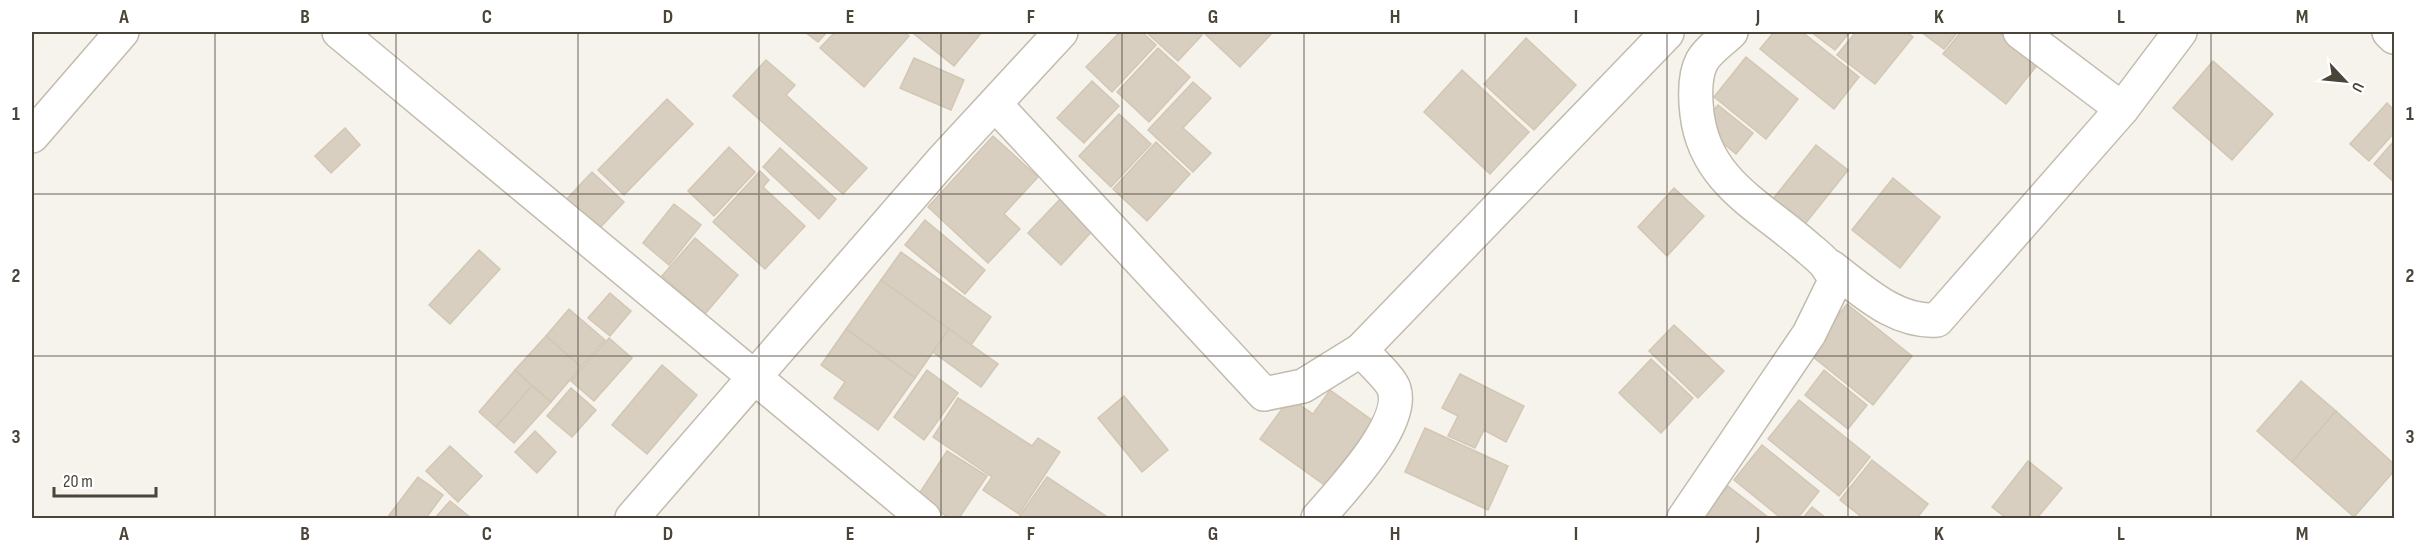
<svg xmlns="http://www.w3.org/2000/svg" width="2426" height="550" font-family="'Sofia Sans Condensed',sans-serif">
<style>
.building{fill:#d8cfc1;stroke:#d3c7b4;stroke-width:1.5}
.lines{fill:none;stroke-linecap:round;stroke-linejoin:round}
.minor-casing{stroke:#c2bbae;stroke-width:36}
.tertiary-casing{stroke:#c2bbae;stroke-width:36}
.minor{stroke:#fff;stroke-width:33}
.tertiary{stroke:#fff;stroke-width:33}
.grid{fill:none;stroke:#4b4439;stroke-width:1.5;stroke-opacity:0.55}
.neatline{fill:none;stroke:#4b4439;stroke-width:2}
.grid-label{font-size:20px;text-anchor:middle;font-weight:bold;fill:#4b4439}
</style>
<rect width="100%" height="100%" fill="#f6f3ec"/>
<!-- building -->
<g class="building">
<path d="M805,32H827L818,42Z"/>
<path d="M835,32H879L882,34L884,32H903L909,36L864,87L820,48Z"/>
<path d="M916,32H982L954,66L914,34Z"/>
<path d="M1120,32H1142L1156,45L1112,92L1086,67Z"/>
<path d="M1146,32H1198L1202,35L1178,61Z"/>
<path d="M1203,32H1273L1240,67Z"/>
<path d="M1774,32H1802L1859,77L1834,109L1760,49Z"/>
<path d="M1811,32H1850L1835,50Z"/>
<path d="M1856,32H1906L1913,37L1875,84L1837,55Z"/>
<path d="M1921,32H1958L1944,49Z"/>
<path d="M1961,32H1998L2038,64L2006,104L1943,54Z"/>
<path d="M1526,38L1576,85L1534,130L1484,84Z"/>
<path d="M1158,48L1190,77L1149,122L1117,92Z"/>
<path d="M1746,57L1798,99L1766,139L1714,97Z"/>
<path d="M914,58L964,80L951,110L900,88Z"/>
<path d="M766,60L795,85L786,95L867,168L843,194L733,96Z"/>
<path d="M2213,61L2273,114L2232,160L2173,108Z"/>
<path d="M1462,70L1529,132L1490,174L1424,112Z"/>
<path d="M1092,81L1119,106L1084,143L1057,118Z"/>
<path d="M1193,82L1211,98L1183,128L1211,153L1193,172L1148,130Z"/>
<path d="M667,99L693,124L624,195L598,170Z"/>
<path d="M2387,103L2394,110V133L2369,161L2350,144Z"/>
<path d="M1718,105L1753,133L1736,154L1701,125Z"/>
<path d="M1119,114L1151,144L1111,187L1079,156Z"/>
<path d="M345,128L360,145L331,173L315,156Z"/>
<path d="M993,136L1038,177L1004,214L1020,229L988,263L928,207Z"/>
<path d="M2394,141V182L2374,164Z"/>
<path d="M1156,142L1190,174L1147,221L1113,189Z"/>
<path d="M1816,145L1848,170L1805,224L1773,199Z"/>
<path d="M729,147L755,172L714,216L688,191Z"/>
<path d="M780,148L836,199L819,219L763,167Z"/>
<path d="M760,171L769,180L763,187L805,226L765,269L713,222Z"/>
<path d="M592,172L624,202L596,232L564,202Z"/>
<path d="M1893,178L1940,217L1900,268L1852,230Z"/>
<path d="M1674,188L1704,216L1667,256L1638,227Z"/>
<path d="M1062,197L1095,228L1061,265L1028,233Z"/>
<path d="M674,204L701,225L669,265L643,243Z"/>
<path d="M925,220L985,270L965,294L905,245Z"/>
<path d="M695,238L738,275L705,314L662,276Z"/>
<path d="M479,250L500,269L450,324L429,305Z"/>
<path d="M901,252L991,317L971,345L881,280Z"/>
<path d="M881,280L949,329L915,378L846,329Z"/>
<path d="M610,293L631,311L610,336L588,318Z"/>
<path d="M1847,304L1912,356L1873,405L1808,353Z"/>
<path d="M569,309L605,340L581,367L546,336Z"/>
<path d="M1674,325L1724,371L1698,398L1649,351Z"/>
<path d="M846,329L915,378L878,430L834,398L845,382L821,365Z"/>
<path d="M949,329L998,364L981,387L933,352Z"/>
<path d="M546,336L581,367L551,402L515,370Z"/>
<path d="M609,338L632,358L594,401L571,381Z"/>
<path d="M1651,359L1693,398L1661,433L1619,393Z"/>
<path d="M662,365L697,395L647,454L612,425Z"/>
<path d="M515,370L532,386L496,427L479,412Z"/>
<path d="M927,370L958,393L924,440L894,417Z"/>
<path d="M1824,370L1867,405L1848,429L1805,395Z"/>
<path d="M1460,374L1524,406L1506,442L1484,430L1475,448L1448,436L1458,416L1442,408Z"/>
<path d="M2301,381L2336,411L2292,462L2257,431Z"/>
<path d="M532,386L551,402L514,443L496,427Z"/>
<path d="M571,388L596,410L572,437L547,416Z"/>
<path d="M1330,390L1383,428L1337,494L1260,439L1290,398L1313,414Z"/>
<path d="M1124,396L1168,450L1142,472L1098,418Z"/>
<path d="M958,398L1032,446L1038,438L1060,452L1019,514L983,490L992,477L933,437Z"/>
<path d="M1799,400L1870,457L1839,496L1768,439Z"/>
<path d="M2336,411L2394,464V471L2354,517L2292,462Z"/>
<path d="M1425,428L1508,466L1488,510L1405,472Z"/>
<path d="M535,431L556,452L537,473L515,452Z"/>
<path d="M1762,445L1819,491L1798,518H1781L1734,480Z"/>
<path d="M450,446L482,476L458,502L426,471Z"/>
<path d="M947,451L987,476L959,518H949L917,497Z"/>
<path d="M1872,460L1928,504L1917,518H1863L1840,500Z"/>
<path d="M2028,461L2062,488L2037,518H2006L1992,507Z"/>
<path d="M418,477L443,495L426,518H387Z"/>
<path d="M1047,477L1106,516L1104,518L1019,517Z"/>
<path d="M1728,486L1769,518H1702Z"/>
<path d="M450,501L471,518H435Z"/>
<path d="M1812,507L1826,518H1803Z"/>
</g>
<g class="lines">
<!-- minor casing -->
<g class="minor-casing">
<g id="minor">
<path d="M2020,32L2122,109"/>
<path d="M2389,32L2394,37"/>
<path d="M995,104L1264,394L1303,386L1361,350L1667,33"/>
<path d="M32,136L122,32"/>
<path d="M1831,267C1862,290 1895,323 1937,320L2122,109L2180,32"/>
<path d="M632,518L941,162L1061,32"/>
<path d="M1318,518C1340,492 1406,424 1394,389C1391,379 1369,359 1361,350"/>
<path d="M1684,518L1809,334L1835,281C1829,264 1820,258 1807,247C1761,206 1705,182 1697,114C1695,97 1694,76 1702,61C1708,50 1723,40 1731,32"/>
</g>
</g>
<!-- tertiary casing -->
<g class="tertiary-casing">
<path id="tertiary" d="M339,32L924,518"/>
</g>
<!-- minor -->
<use href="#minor" class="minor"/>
<!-- tertiary -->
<use href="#tertiary" class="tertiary"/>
</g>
<!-- grid -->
<path class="grid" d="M215,32V518M396,32V518M578,32V518M759,32V518M941,32V518M1122,32V518M1304,32V518M1485,32V518M1667,32V518M1848,32V518M2030,32V518M2211,32V518M32,194H2394M32,356H2394"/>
<!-- border -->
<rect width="2426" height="550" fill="none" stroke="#ffffff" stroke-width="66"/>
<!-- north arrow -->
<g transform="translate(2345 81) rotate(116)" stroke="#ffffff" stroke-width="4.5" paint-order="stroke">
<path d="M0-4.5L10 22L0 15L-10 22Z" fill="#4b4439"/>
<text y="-9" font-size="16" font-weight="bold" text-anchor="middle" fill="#4b4439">U</text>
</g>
<!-- scale -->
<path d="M54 487v9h102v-9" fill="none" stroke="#4b4439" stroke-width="3"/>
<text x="63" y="487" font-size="18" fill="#4b4439" stroke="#ffffff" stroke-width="4.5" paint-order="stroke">20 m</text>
<rect x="33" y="33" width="2360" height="484" class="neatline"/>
<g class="grid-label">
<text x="124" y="23">A</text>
<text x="305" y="23">B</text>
<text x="487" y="23">C</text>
<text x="668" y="23">D</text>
<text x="850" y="23">E</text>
<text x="1031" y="23">F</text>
<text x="1213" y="23">G</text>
<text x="1395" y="23">H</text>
<text x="1576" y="23">I</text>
<text x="1758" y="23">J</text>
<text x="1939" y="23">K</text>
<text x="2121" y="23">L</text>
<text x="2302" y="23">M</text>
<text x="16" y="120">1</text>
<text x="2410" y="120">1</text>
<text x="16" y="282">2</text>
<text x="2410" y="282">2</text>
<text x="16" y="443">3</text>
<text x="2410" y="443">3</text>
<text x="124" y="540">A</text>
<text x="305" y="540">B</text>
<text x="487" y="540">C</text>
<text x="668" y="540">D</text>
<text x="850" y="540">E</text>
<text x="1031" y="540">F</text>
<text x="1213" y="540">G</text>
<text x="1395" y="540">H</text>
<text x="1576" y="540">I</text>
<text x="1758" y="540">J</text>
<text x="1939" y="540">K</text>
<text x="2121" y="540">L</text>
<text x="2302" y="540">M</text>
</g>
</svg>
